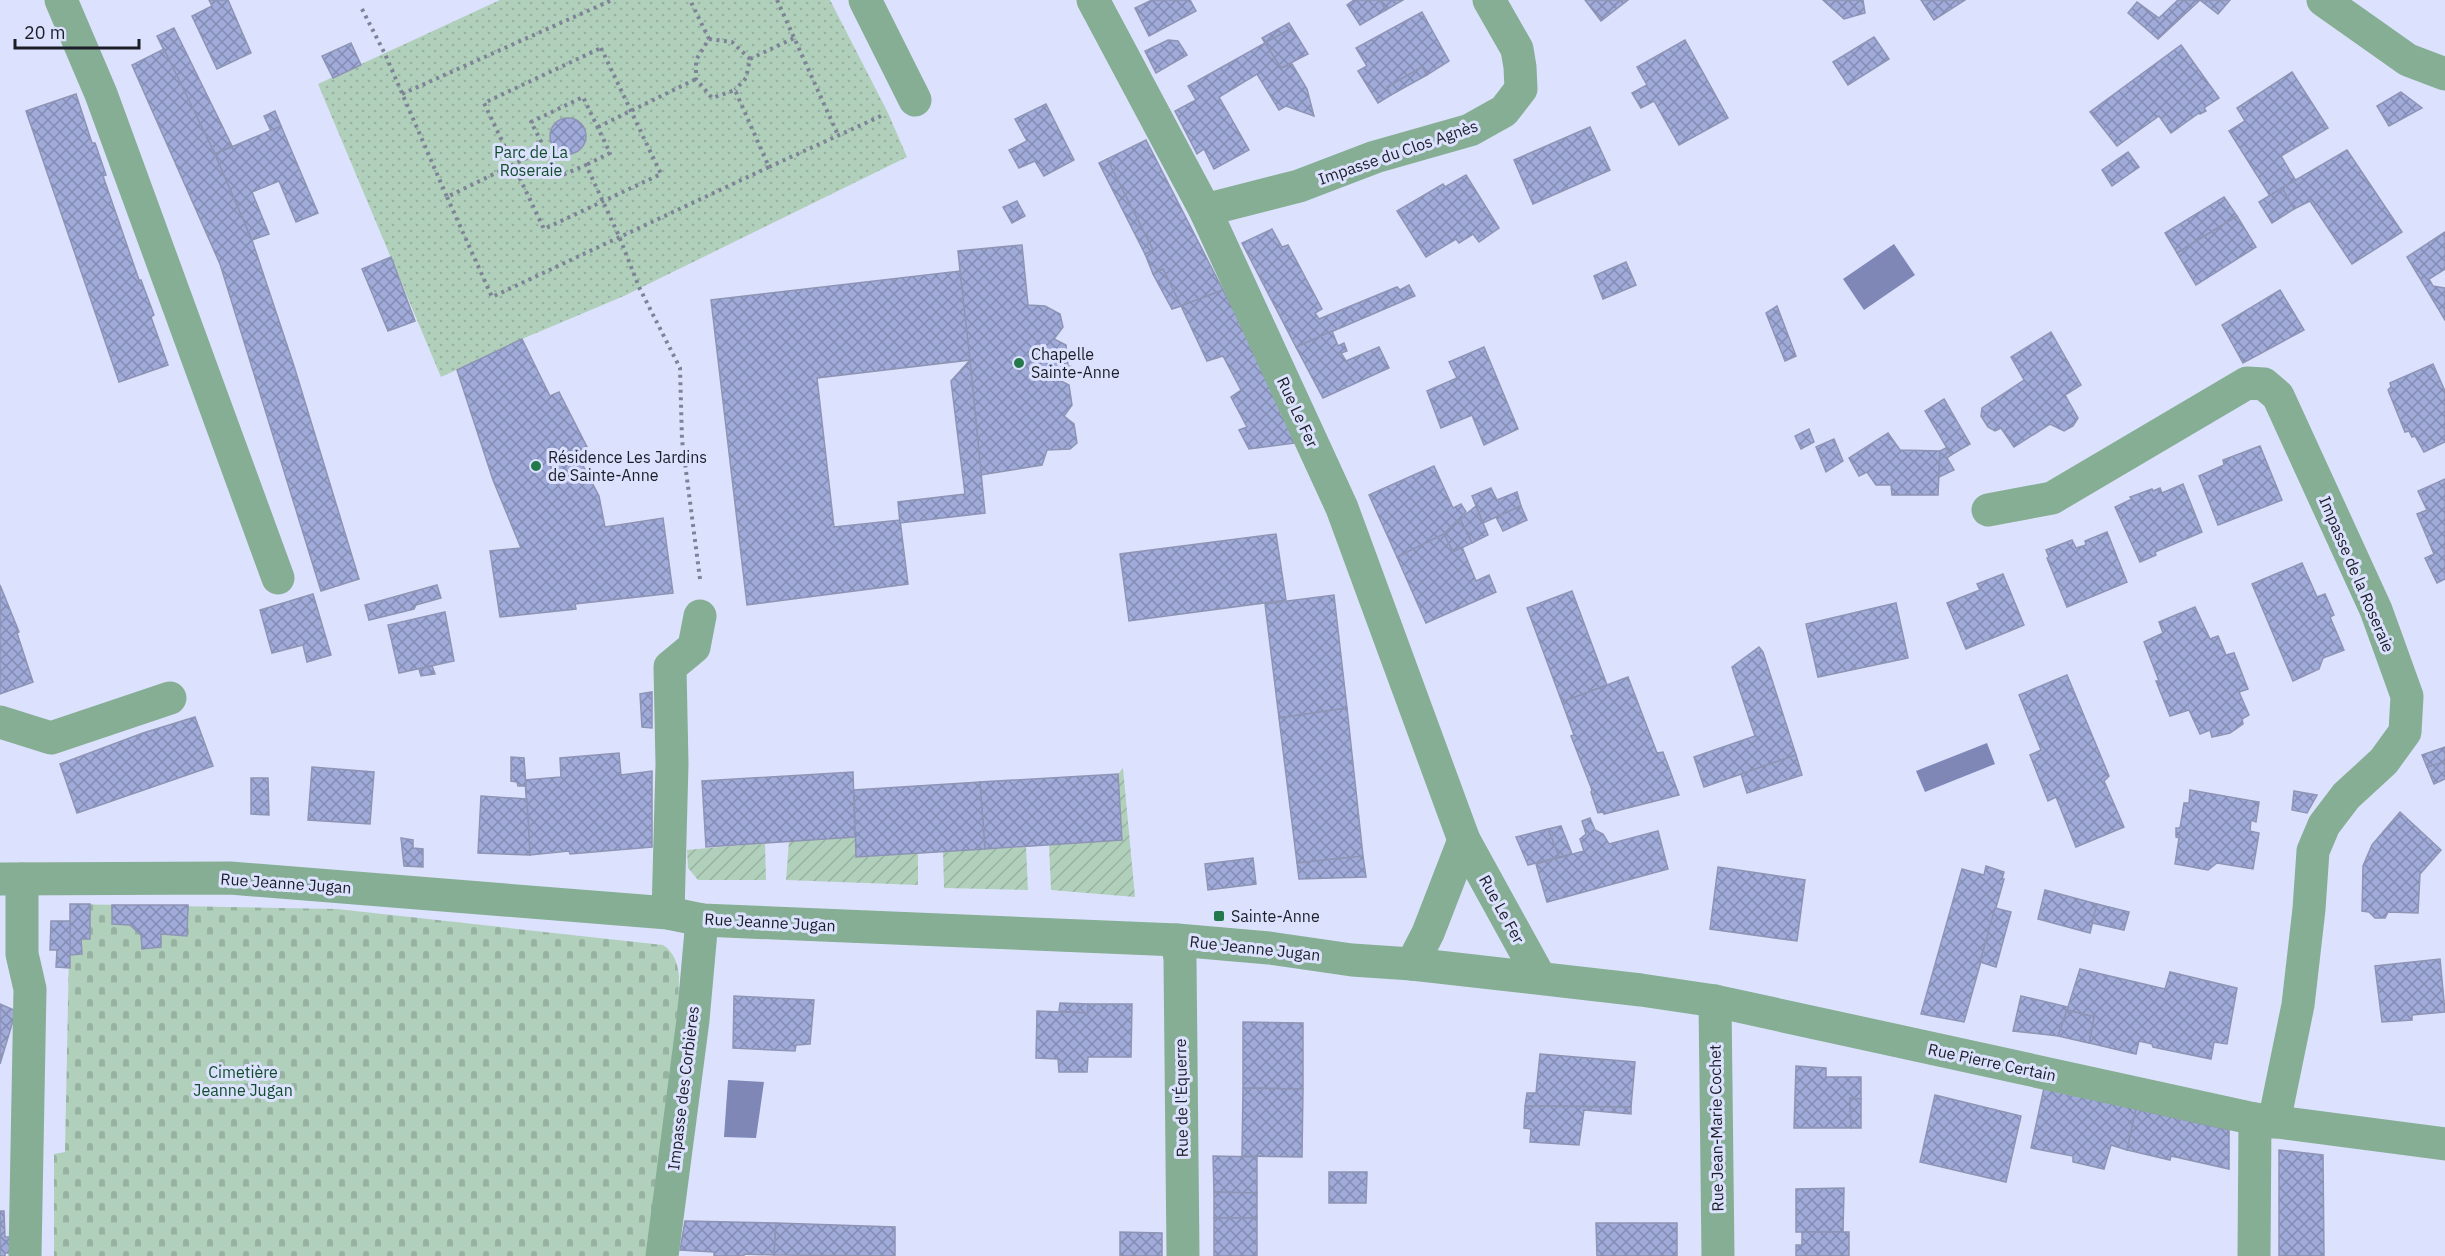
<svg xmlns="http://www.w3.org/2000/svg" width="2445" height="1256" font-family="'IBM Plex Sans',sans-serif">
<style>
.cemetery{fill:url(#cemetery-stones)}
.park{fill:url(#park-dots)}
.garden{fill:url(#garden-furrows)}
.water{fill:#7e87b5}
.building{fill:url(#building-cross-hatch);stroke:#8e94b4;stroke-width:1.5}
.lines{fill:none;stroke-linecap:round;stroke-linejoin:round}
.path{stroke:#7f8397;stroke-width:4;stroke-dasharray:3 4.5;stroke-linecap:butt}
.minor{stroke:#86ae94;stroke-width:33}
.poi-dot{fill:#23794c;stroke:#dce2fd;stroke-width:2}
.labels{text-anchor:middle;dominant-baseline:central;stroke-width:6;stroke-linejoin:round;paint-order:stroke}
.park-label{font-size:16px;fill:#124d2e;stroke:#dce2fd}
.street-label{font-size:16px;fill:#1b1d29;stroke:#dce2fd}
.poi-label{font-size:16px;fill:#1b1d29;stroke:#dce2fd;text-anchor:start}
</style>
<defs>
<pattern id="cemetery-stones" width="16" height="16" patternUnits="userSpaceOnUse" patternTransform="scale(1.5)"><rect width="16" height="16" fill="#b1d0bb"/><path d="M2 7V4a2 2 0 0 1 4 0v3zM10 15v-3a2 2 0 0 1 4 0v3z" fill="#98b2a1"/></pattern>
<pattern id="park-dots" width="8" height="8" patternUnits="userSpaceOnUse" patternTransform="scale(1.5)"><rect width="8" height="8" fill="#b1d0bb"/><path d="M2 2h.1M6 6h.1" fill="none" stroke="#98b2a1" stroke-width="1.8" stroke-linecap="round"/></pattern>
<pattern id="garden-furrows" width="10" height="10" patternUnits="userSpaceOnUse" patternTransform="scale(1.5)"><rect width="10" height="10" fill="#b1d0bb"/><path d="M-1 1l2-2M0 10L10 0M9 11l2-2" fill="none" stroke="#98b2a1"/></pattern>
<pattern id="building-cross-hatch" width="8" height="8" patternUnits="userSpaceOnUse" patternTransform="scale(1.5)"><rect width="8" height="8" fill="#a1abda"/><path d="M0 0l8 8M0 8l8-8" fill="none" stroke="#828bb1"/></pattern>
</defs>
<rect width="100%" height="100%" fill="#dce2fd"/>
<!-- cemetery -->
<path class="cemetery" d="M70,904L337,909L663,945C674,952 678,964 679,977L677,1062L646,1256H54V1154L65,1152Z"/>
<!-- park -->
<path class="park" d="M500,0H830L888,113L907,157L624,296L522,339L441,377L318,84Z"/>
<!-- garden -->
<g class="garden">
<path d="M1123,768L1135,897L1051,890L1049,845L1121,840L1118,774Z"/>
<path d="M855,837L857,857L918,853V885L786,880L789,841Z"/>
<path d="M765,843L766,880H698L688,868L687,850Z"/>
<path d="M1026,847L1028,890L944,888L943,851Z"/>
</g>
<!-- water -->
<g class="water">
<path d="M1894,244L1915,275L1864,310L1843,279Z"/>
<path d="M1987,743L1995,764L1925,792L1916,771Z"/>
<path d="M728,1080L764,1082L756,1138L724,1137Z"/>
</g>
<!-- building -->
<g class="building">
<path d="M209,0H228L251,53L217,69L192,16L212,6Z"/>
<path d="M1152,0H1190L1196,11L1149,36L1135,8Z"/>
<path d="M1354,0H1380L1386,10L1360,25L1347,5Z"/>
<path d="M1380,0H1403L1386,10Z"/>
<path d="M1585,0H1628L1601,21Z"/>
<path d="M1823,0H1863L1865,13L1844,19Z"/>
<path d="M1921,0H1965L1934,20Z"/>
<path d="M2178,0H2200L2158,39L2128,13L2137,2L2159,18Z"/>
<path d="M2200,0H2230L2218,14Z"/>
<path d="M1422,12L1449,61L1427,75L1422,67L1387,87L1391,95L1378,103L1358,71L1367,66L1356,48Z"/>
<path d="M1289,23L1292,28L1265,43L1262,38Z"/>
<path d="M174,28L232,146L215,154L157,36Z"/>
<path d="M1292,28L1308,54L1281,68L1265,43Z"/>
<path d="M1874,37L1889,59L1848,85L1833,62Z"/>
<path d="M1168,40L1178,41L1187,55L1156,73L1145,51Z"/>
<path d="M1685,40L1728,118L1679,145L1654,101L1641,108L1632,93L1647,85L1637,67Z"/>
<path d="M351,43L361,65L333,78L322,56Z"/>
<path d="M1265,43L1281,68L1292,64L1307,89L1314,116L1286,106L1279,110L1257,74L1219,97L1249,150L1214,169L1204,149L1197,154L1175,111L1196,100L1188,86Z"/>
<path d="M2181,45L2219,98L2204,108L2206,111L2200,114L2199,113L2171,133L2159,116L2117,146L2090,112Z"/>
<path d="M164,49L215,154L252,240L294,366L359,579L321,591L220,264L132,65Z"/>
<path d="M1422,67L1427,75L1391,95L1387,87Z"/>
<path d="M2292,72L2328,128L2281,156L2296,181L2270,196L2229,131L2245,121L2237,108Z"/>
<path d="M2401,92L2422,108L2389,126L2377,106Z"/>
<path d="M76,94L92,143H95L106,175L103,176L139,280H141L154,315L151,317L168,365L119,382L26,111Z"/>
<path d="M1046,104L1074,160L1044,176L1035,161L1019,168L1009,150L1027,141L1015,119Z"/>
<path d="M275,111L281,126L271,131L264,116Z"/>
<circle cx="568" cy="136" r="18"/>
<path d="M281,126L318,213L296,222L279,181L252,192L269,234L252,240L215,154Z"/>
<path d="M1590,127L1610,170L1533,204L1514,160Z"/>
<path d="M1146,140L1223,290L1181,306L1163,269L1153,274L1145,254L1153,250L1107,159Z"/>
<path d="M2347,150L2402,232L2352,264L2310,201L2294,209L2282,188Z"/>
<path d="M2128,152L2139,167L2112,186L2102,170Z"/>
<path d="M1107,159L1153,250L1145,254L1099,163Z"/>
<path d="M1466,175L1499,228L1479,242L1473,234L1459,243L1456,239L1426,257L1397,211L1443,184L1445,187Z"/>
<path d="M2282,188L2294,209L2272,223L2259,202Z"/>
<path d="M2224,197L2237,216L2177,253L2165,233Z"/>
<path d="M1017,201L1025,216L1012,223L1003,207Z"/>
<path d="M2237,216L2256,247L2196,285L2177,253Z"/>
<path d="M1272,229L1282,247L1288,245L1322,309L1315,313L1319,319L1397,287L1400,290L1409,285L1415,296L1296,347L1242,243Z"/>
<path d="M2445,232V269L2429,279L2433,286L2445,288V320L2407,257Z"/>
<path d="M1022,245L1028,305L1045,306L1060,314L1063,327L1054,339L1066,345L1068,366L1073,367L1076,377L1065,375L1059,380L1069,385L1072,405L1064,416L1074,424L1077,443L1070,449L1047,450L1042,465L981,475L958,251Z"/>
<path d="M391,257L415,321L388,331L362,269Z"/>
<path d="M1626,262L1636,285L1603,299L1594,276Z"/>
<path d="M1163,269L1181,306L1172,309L1153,274Z"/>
<path d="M960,271L970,360L817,378L834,527L900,520L908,584L747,605L711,300Z"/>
<path d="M1223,290L1303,442L1249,449L1239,430L1247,427L1231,397L1241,390L1223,356L1207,361L1181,306Z"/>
<path d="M2280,290L2304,330L2243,363L2222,325Z"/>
<path d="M1777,306L1796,356L1785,361L1766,313Z"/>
<path d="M1332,331L1338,346L1344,343L1347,351L1341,353L1346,361L1379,347L1389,368L1323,398L1296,347Z"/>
<path d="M2051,332L2081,385L2065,395L2078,418L2073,426L2064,431L2050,424L2014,447L2001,428L1995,431L1988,427L1981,416L1982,408L2024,380L2011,357Z"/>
<path d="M522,339L550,396L559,392L587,447L576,452L599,496L605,527L663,518L673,593L575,604L576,609L500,617L490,551L521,548L493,480L457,370Z"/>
<path d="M1484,347L1518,429L1484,445L1472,415L1441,428L1427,391L1457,378L1449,362Z"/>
<path d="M970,360L985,513L900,523L898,502L965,494L951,381Z"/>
<path d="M2433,364L2445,391V442L2424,452L2415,436L2412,437L2409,431L2405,432L2388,390L2391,387L2390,383Z"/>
<path d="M1944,399L1970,444L1951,455L1925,411Z"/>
<path d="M1809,429L1814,442L1801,449L1795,436Z"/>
<path d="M1888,433L1900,450L1940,451L1938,495H1892L1891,485H1876L1867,472L1859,476L1849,458Z"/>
<path d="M1834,439L1843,461L1826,472L1816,447Z"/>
<path d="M2260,446L2282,500L2218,525L2199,476L2224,465L2223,460Z"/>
<path d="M1946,448L1951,455L1947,458L1954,470L1939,477L1940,451Z"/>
<path d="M1434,466L1453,508L1461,504L1466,512L1444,534L1397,557L1369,495Z"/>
<path d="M2445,479V579L2437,583L2425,558L2434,554L2417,514L2427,510L2418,491Z"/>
<path d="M2183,484L2202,532L2155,552L2156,555L2140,562L2115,507L2132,499L2130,497L2152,489L2153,491L2160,488L2162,493Z"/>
<path d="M1491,488L1497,500L1517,492L1521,506L1483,523L1472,496Z"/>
<path d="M1476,506L1488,535L1472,543L1460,519Z"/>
<path d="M1521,506L1527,520L1503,531L1496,517Z"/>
<path d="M1460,519L1472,543L1453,552L1444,534Z"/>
<path d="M2107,532L2127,582L2067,607L2047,558L2049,557L2046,550L2072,540L2076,548L2086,545L2085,541Z"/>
<path d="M1276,534L1286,600L1129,621L1120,554Z"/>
<path d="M1444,534L1453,552L1462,547L1476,581L1489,575L1496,592L1426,623L1397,557Z"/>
<path d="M2302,563L2317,597L2325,594L2334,615L2330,617L2344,650L2323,658L2319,669L2293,681L2252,584Z"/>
<path d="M2003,574L2024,625L1966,649L1947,603L1980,590L1977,584Z"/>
<path d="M0,585L19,632L17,633L33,682L0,694Z"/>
<path d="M437,585L441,598L416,605L414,609L369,620L365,605Z"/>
<path d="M1572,591L1607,685L1562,702L1527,608Z"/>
<path d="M313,594L331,655L307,662L303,645L272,653L260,610Z"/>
<path d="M1334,595L1347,708L1279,718L1265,604Z"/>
<path d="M1896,603L1908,658L1818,677L1806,624Z"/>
<path d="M2195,607L2210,639L2218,636L2226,655L2234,653L2248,689L2239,692L2249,715L2242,719L2243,724L2230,733L2212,737L2210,730L2200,734L2189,710L2170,716L2156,681H2159L2144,642L2163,633L2159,622Z"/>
<path d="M445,612L454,661L399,673L388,625Z"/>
<path d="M1759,647L1763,652L1796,755L1704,787L1694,757L1755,736L1732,667Z"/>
<path d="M432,666L435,674L421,676L419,669Z"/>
<path d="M2067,675L2109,776L2104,781L2124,827L2076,847L2056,797L2048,801L2030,755L2041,750L2019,695Z"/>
<path d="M1628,677L1657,753L1663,752L1679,795L1604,814L1603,812L1598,813L1591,792L1592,790L1571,736L1574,735L1562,702Z"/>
<path d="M652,692V728L642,727L640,694Z"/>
<path d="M1347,708L1363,856L1297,863L1279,718Z"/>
<path d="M195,717L213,766L77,813L60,764L143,733Z"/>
<path d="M2445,747V762L2427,767L2422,755Z"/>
<path d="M619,753L621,775L652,771V847L570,854L569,851L530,855L525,780L561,777L560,758Z"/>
<path d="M1796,755L1802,775L1747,793L1741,774Z"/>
<path d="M511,757L524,758L526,786H518L517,782L511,781Z"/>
<path d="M2445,762V779L2434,784L2427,767Z"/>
<path d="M312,767L374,772L370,824L308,820Z"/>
<path d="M853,772L855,837L706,847L702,781Z"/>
<path d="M1118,774L1122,840L985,849L980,782Z"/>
<path d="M251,778H268L269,815L251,814Z"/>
<path d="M980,782L985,849L856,857L854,790Z"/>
<path d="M2190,790L2259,802L2256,822L2251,820L2250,831L2259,833L2253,869L2217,863L2208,870L2175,864L2179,838L2176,837V828H2180L2184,803H2189Z"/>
<path d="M2294,791L2317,795L2307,813L2292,810Z"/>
<path d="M481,796L527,799L530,855L478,853Z"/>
<path d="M2400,812L2441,850L2420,874L2418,913L2388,912L2385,918H2375L2369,912L2362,911L2363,866L2372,845Z"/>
<path d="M1590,818L1595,830L1603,834L1609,844L1658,831L1668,869L1547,902L1536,864L1584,851L1580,839L1586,834L1582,821Z"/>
<path d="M1561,826L1572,854L1559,857L1548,829Z"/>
<path d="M1548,829L1559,857L1528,865L1516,837Z"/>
<path d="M401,838L413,840V848L423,849V867L404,866Z"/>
<path d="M1363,856L1366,877L1299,879L1297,863Z"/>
<path d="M1253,858L1256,884L1208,890L1205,864Z"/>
<path d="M1986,866L2004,872L2002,879H2004L1964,1022L1921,1014L1962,869L1984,875Z"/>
<path d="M1718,867L1805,880L1797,941L1710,929Z"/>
<path d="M2045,890L2097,904L2090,933L2038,919Z"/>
<path d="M70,904H90V939H81L82,954L70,955Z"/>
<path d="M2097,904L2129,912L2124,930L2092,923Z"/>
<path d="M112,905H188L187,936L161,934V947L142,949L141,935L130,925L112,924Z"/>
<path d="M1995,908L2011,912L1996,967L1980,962Z"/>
<path d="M51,921H70V968L56,967L57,950H50Z"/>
<path d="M2440,959L2445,1012L2412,1015V1020L2382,1022L2375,966Z"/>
<path d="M2080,969L2165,989L2170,972L2237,988L2227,1044L2214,1042L2211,1059L2153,1047L2152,1044L2139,1041L2136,1054L2089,1043L2094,1017L2067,1010Z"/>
<path d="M734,996L814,1000L810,1044L796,1045L795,1051L733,1048Z"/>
<path d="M2021,996L2068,1007L2058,1036L2013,1031Z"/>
<path d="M1060,1003L1088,1004V1013L1059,1011Z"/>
<path d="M0,1004L16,1011L0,1064Z"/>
<path d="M1088,1004H1132L1131,1057H1088L1087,1072H1059L1058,1059L1036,1058L1037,1011L1088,1013Z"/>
<path d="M2067,1010L2094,1017L2089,1043L2058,1036Z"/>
<path d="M1243,1022L1303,1023V1089L1243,1088Z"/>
<path d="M1540,1054L1635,1062L1631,1107L1525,1106L1527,1093H1536Z"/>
<path d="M1796,1066L1826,1068V1077H1861V1099L1850,1098L1851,1128H1794Z"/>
<path d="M1243,1088L1303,1089L1302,1157L1242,1156Z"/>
<path d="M2044,1088L2136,1109L2127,1150L2111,1145L2104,1169L2073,1162V1156L2031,1148Z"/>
<path d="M1935,1095L2021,1116L2006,1182L1920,1162Z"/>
<path d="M1850,1098L1861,1099V1128H1851Z"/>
<path d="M1525,1106L1631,1107V1114L1584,1110L1579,1145L1530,1142L1531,1129L1524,1128Z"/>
<path d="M2136,1109L2229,1130V1169L2171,1156L2170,1160L2127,1150Z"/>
<path d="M2279,1150L2323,1155L2324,1256H2279Z"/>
<path d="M1213,1156L1257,1157V1193L1214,1192Z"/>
<path d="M1329,1172H1367L1366,1203H1329Z"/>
<path d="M1844,1188L1843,1232H1796V1189Z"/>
<path d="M1214,1192L1257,1193V1218H1214Z"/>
<path d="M0,1211H4L5,1237H11V1253H5V1256H0Z"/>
<rect x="1214" y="1218" width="43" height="38"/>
<path d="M685,1221L776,1223L774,1255L744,1254V1256H714V1252L680,1250Z"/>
<path d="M776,1223L895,1227V1256L774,1255Z"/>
<path d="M1596,1223H1677V1256H1597Z"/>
<path d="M1120,1232L1162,1233V1256H1120Z"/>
<path d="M1802,1232H1849V1256H1796V1245H1802Z"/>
</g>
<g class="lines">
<!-- path -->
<g class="path">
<path d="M777,0L838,135"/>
<path d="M362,9L385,54L447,197L545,149L558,177L586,165L619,236L639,287L680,368L682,440L700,579"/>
<path d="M709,39L732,42L750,59L746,78L735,90"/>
<path d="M601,48L661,174L544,229L484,103Z"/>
<path d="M750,59L794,38"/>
<path d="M402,94L612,0"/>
<path d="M598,127L696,79"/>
<path d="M545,149L531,122L583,97L610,153L586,165"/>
<path d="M769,167L881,116"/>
<path d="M447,197L492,297L769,167L735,90L712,98L696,79V60L709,39L690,0"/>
</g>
<!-- minor -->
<g class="minor">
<path d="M61,0L101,94L278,578"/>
<path d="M865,0L915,100"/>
<path d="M1093,0L1205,210L1314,447L1342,508L1464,840L1540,978"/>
<path d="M2323,0L2408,60L2445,74"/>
<path d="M1205,210L1299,186L1375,157L1470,130L1504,111L1521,89L1520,67L1517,49L1489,0"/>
<path d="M1988,510L2052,498L2247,383L2264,384L2278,396L2376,610L2407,696L2405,732L2384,761L2346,796L2324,825L2313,851L2309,909L2298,1005L2274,1122"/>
<path d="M0,722L51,738L170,698"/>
<path d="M0,879L230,878L668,913L702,920L1177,940L1269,948L1352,960L1412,964L1641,990L1715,1001L2255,1119L2445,1144"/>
<path d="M22,879V954L30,989L25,1256"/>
<path d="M668,913L672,764L670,667L694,647L700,616"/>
<path d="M1177,940L1180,959L1183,1256"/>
<path d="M1412,964L1428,933L1464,840"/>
<path d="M1715,1001L1718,1256"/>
<path d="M662,1256L693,1020L702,920"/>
<path d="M2254,1256L2255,1119"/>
</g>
</g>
<!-- markers -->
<g class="poi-dot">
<circle cx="1019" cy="363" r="6"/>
<circle cx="536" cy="466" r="6"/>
<rect x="1213" y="910" width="12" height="12" rx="3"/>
</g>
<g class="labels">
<!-- park labels -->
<g class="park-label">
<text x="531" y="152">Parc de La<tspan x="531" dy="18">Roseraie</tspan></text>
<text x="243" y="1072">Cimetière<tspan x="243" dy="18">Jeanne Jugan</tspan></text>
</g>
<!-- street labels -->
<g class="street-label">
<text transform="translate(1398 152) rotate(-19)">Impasse du Clos Agnès</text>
<text transform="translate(1298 412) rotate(65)">Rue Le Fer</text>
<text transform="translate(2357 574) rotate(67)">Impasse de la Roseraie</text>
<text transform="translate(286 883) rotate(4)">Rue Jeanne Jugan</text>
<text transform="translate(1502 909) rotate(61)">Rue Le Fer</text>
<text transform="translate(770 922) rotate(3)">Rue Jeanne Jugan</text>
<text transform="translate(1255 948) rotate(6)">Rue Jeanne Jugan</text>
<text transform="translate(1992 1062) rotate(12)">Rue Pierre Certain</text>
<text transform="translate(683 1088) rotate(-83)">Impasse des Corbières</text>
<text transform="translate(1181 1098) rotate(-91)">Rue de l'Équerre</text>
<text transform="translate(1716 1128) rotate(-91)">Rue Jean-Marie Cochet</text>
</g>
<!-- poi labels -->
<g class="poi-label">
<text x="1031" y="354">Chapelle<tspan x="1031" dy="18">Sainte-Anne</tspan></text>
<text x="548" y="457">Résidence Les Jardins<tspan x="548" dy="18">de Sainte-Anne</tspan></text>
<text x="1231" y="916">Sainte-Anne</text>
</g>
</g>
<!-- scale -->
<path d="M15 39v9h124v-9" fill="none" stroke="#1b1d29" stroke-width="3"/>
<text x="24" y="39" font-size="18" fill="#1b1d29" stroke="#dce2fd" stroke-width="4.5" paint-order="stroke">20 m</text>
</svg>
